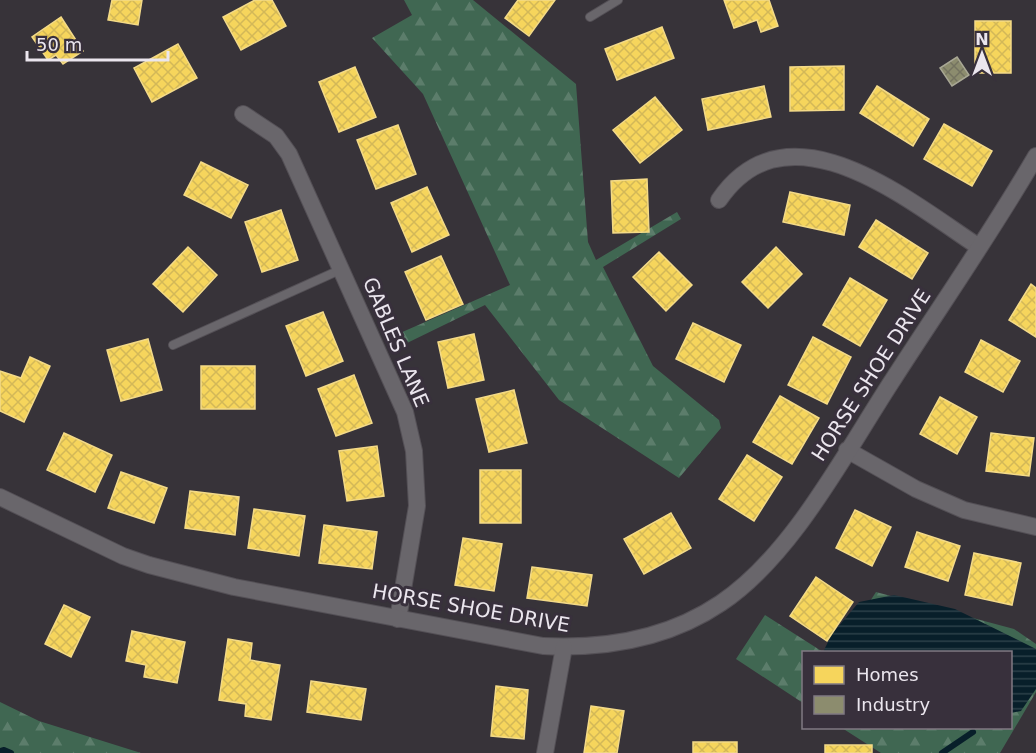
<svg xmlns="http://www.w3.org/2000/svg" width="1036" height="753" font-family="'DejaVu Sans',sans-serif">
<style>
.forest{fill:url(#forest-firs)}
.water{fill:url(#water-rules)}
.homes{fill:url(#homes-cross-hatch);stroke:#f3da88;stroke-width:1.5}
.industry{fill:url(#industry-cross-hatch);stroke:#a8a794;stroke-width:1.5}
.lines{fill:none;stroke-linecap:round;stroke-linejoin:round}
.stream{stroke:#081f2a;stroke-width:6}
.lane-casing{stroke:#545056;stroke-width:10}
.street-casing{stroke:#545056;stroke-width:18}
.lane{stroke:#69666b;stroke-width:8}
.street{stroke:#69666b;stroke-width:16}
.labels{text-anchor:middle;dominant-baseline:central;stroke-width:6;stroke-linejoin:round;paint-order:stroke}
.street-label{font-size:20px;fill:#ebe6ee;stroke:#38303c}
</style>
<defs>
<pattern id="forest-firs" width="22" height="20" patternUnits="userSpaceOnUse" patternTransform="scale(1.5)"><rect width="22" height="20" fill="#406752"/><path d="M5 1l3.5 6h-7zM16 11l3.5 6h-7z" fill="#5c7d6b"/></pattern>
<pattern id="water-rules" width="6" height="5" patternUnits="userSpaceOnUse" patternTransform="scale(1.5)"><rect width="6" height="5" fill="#081f2a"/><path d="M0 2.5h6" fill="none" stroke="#2c4049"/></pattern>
<pattern id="homes-cross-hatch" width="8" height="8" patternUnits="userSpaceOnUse" patternTransform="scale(1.5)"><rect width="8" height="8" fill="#f6d55c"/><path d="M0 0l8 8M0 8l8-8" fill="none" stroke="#d3b858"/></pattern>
<pattern id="industry-cross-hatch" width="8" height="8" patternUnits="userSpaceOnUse" patternTransform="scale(1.5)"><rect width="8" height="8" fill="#8c8c6e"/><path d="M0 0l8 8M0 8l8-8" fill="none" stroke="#747360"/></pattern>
</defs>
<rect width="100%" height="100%" fill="#373339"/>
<!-- forest -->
<g class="forest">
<path d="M404,0H473L576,84L588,242L596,260L677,212L681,219L603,267L653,366L719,420L721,428L679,478L559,400L485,305L405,344L400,333L510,285L423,94L372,38L412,15Z"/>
<path d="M876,592L1014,629L1036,644V692L1000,753H881L842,728H1010V652H837Z"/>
<path d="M765,615L823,652H804L803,703L736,659Z"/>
<path d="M0,702L39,721L141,753H0Z"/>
</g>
<!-- water -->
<path class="water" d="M894,595L955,609L1036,649V689L1021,711L1011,713L1010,652H823L832,634L859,602Z"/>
<!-- homes -->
<g class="homes">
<path d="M112,0H142L138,25L108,20Z"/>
<path d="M255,0H272L286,26L241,50L223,17Z"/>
<path d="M518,0H555L529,36L505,18Z"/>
<path d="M724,0H769L778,26L761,32L757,20L734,28Z"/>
<path d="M61,17L83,51L63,64L56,55L48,60L32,37Z"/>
<rect x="975" y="21" width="36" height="52"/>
<path d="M662,27L674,58L617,80L605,49Z"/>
<path d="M178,44L197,78L152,102L134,68Z"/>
<path d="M844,66V110L790,111V67Z"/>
<path d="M355,67L376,117L339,132L319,82Z"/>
<path d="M764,86L771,117L708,130L702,99Z"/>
<path d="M877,86L929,119L913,146L860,113Z"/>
<path d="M655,97L682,130L640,163L613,130Z"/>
<path d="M944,124L992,151L972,186L924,159Z"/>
<path d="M398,125L416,174L376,189L357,140Z"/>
<path d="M201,162L248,185L231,218L184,195Z"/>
<path d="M647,179L649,232L613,233L611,181Z"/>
<path d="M427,187L449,235L412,252L391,203Z"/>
<path d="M790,192L850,205L844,235L783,222Z"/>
<path d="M281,210L298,260L262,272L245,222Z"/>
<path d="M876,220L928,253L912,279L859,247Z"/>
<path d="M188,247L217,275L183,312L153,284Z"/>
<path d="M776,247L802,274L768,308L742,282Z"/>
<path d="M659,252L692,285L666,311L633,277Z"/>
<path d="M441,256L463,304L426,320L405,272Z"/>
<path d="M850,278L887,300L860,346L823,325Z"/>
<path d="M1031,284L1036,288V337L1009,320Z"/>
<path d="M323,312L343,361L306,376L286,326Z"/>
<path d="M693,323L741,345L724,382L676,359Z"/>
<path d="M474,334L484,380L448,388L438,342Z"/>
<path d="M813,337L851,357L827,404L788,385Z"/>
<path d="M148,339L162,390L121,401L107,350Z"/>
<path d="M981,340L1020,361L1003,392L965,372Z"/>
<path d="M30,357L50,366L24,422L0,411V371L21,378Z"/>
<rect x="201" y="366" width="54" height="43"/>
<path d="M354,375L372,423L336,436L318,389Z"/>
<path d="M514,390L527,443L489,452L476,399Z"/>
<path d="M780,396L819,418L792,464L753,442Z"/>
<path d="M940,397L977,417L957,454L920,434Z"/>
<path d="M64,433L112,455L95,492L47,470Z"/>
<path d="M991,433L1034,438L1029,476L986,471Z"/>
<path d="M377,446L384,496L347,501L339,451Z"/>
<path d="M747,455L782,477L754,521L719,499Z"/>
<rect x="480" y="470" width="41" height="53"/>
<path d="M121,472L167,488L154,523L108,508Z"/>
<path d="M190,491L239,497L235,535L185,528Z"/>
<path d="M254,509L305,516L299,556L248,548Z"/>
<path d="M855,510L891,527L872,566L836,548Z"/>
<path d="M671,513L691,548L644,574L624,539Z"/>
<path d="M324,525L377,532L372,569L319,563Z"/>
<path d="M917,532L960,546L948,581L905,567Z"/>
<path d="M463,538L502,544L494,591L455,585Z"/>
<path d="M974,553L1021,563L1012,605L965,595Z"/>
<path d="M532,567L592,575L587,606L527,598Z"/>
<path d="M816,577L853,602L827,641L790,616Z"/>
<path d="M64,605L90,617L71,657L45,644Z"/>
<path d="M132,631L185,642L177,683L144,677L146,665L126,661Z"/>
<path d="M228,639L252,643L250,660L280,665L271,720L245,716L246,704L219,700Z"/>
<path d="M311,681L366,689L361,720L307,712Z"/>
<path d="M496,686L528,690L524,739L491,736Z"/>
<path d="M591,706L624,711L617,753H584Z"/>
<rect x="693" y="742" width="44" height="11"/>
<rect x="825" y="745" width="47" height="8"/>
</g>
<!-- industry -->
<path class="industry" d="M957,57L969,75L952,86L940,68Z"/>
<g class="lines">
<!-- stream -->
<g class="stream">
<path d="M0,751L4,750L11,753"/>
<path d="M942,753L973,732"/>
</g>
<!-- lane casing -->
<g class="lane-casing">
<g id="lane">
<path d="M590,17L618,0"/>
<path d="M173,345L342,269"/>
</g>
</g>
<!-- street casing -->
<g class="street-casing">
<g id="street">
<path d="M243,114L276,136L289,154L405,412L414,451L417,506L398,619"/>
<path d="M719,200C788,99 909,201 979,247"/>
<path d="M847,450L916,489L964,510L1036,527"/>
<path d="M0,497L123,556L149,565L234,587L543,646C605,649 668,639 721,603C793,555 846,451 894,378C941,305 992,232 1036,156"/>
<path d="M545,753L564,647"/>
</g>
</g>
<!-- lane -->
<use href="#lane" class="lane"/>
<!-- street -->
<use href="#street" class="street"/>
</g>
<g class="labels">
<!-- street labels -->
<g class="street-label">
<text transform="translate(396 342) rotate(67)">GABLES LANE</text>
<text transform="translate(871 375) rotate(-57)">HORSE SHOE DRIVE</text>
<text transform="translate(471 608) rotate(10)">HORSE SHOE DRIVE</text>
</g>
</g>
<!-- legend -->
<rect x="802" y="651" width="210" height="78" fill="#38303c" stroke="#807983" stroke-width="1.5"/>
<rect x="814" y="666" width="30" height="18" fill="#f6d55c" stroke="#807983" stroke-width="1.5"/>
<text x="856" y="681" font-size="18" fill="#ebe6ee">Homes</text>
<rect x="814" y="696" width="30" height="18" fill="#8c8c6e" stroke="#807983" stroke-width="1.5"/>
<text x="856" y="711" font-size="18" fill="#ebe6ee">Industry</text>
<!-- north arrow -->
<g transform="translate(982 54)" stroke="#38303c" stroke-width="4.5" paint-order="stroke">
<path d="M0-4.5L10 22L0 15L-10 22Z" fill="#ebe6ee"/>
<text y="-9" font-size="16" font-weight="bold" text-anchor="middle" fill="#ebe6ee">N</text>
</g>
<!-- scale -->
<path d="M27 51v9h141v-9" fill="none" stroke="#ebe6ee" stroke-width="3"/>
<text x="36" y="51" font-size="18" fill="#ebe6ee" stroke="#38303c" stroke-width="4.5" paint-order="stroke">50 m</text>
</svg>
